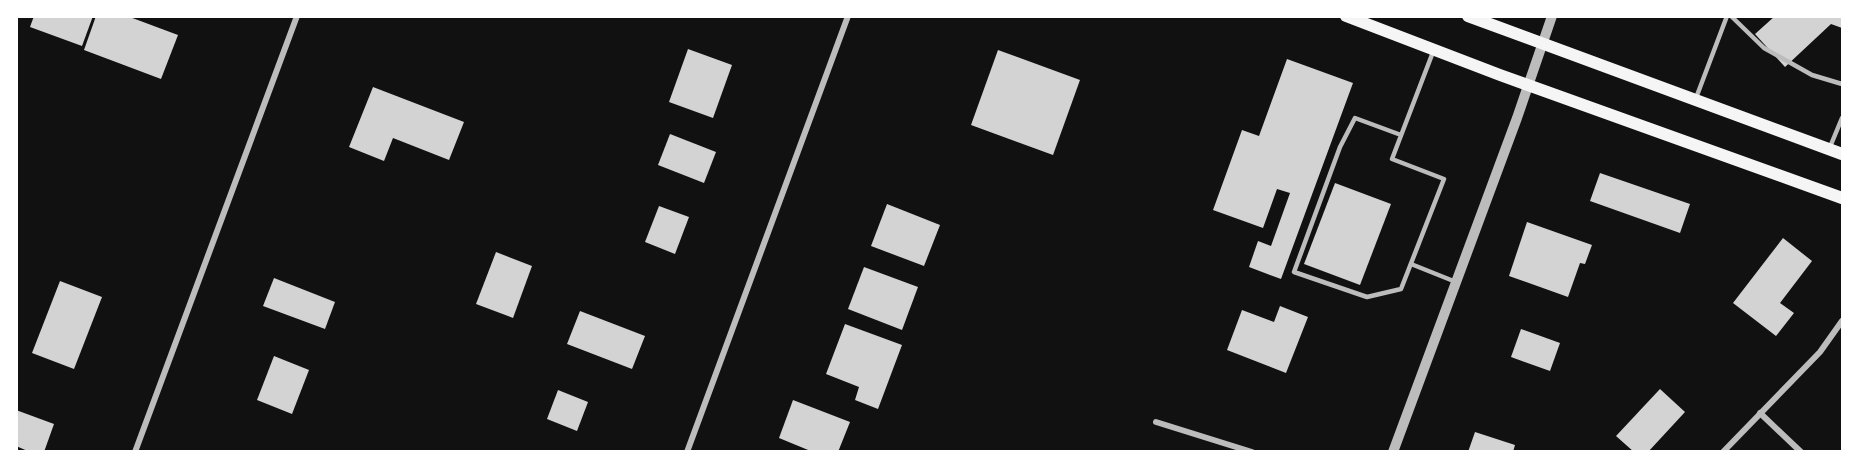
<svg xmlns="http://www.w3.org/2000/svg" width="1859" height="468" font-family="'DejaVu Sans',sans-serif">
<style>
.building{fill:#d3d3d3}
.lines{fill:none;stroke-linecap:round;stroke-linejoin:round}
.service{stroke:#bcbcbc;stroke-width:4.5}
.minor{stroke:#bcbcbc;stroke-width:6}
.tertiary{stroke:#bcbcbc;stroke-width:10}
.secondary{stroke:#f5f5f5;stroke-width:12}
</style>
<rect width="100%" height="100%" fill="#111"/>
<!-- building -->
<g class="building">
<path d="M34,16H93L82,46L30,27Z"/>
<path d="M96,16H127L178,35L161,79L84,50Z"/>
<path d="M1775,16H1842V28L1831,24L1785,67L1755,34Z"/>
<path d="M688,49L732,65L713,118L669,102Z"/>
<path d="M998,50L1080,80L1053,155L971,125Z"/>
<path d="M1287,59L1353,83L1281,279L1249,267L1258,241L1271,246L1290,193L1277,189L1263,228L1213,210L1242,130L1259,136Z"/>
<path d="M373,87L464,122L449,160L393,138L384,161L349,147Z"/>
<path d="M670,134L716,152L704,183L658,165Z"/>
<path d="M1600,173L1690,204L1680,233L1590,201Z"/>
<path d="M1335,183L1391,204L1360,285L1304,264Z"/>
<path d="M887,204L940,225L924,266L871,246Z"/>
<path d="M659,206L689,217L675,254L645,242Z"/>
<path d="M1527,222L1592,245L1585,264L1580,263L1568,297L1509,276Z"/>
<path d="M1783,238L1812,261L1780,303L1794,313L1776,336L1733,303Z"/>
<path d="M496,252L532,266L513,318L476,304Z"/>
<path d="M864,267L918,287L902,330L848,309Z"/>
<path d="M274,278L335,302L325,329L263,306Z"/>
<path d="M60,281L102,297L74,369L32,353Z"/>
<path d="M1280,306L1308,317L1286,373L1227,350L1242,310L1274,322Z"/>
<path d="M580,311L645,336L632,369L567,344Z"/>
<path d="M845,324L902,345L878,409L855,400L859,387L826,374Z"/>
<path d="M1521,329L1560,343L1550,371L1511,357Z"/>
<path d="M274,356L309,370L292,414L257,400Z"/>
<path d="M1660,389L1685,412L1648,452H1634L1616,436Z"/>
<path d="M558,390L588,402L577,431L547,419Z"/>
<path d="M793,400L850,422L838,452H813L779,438Z"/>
<path d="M16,410L54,424L44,452H30L16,446Z"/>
<path d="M1475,432L1515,445L1513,452H1468Z"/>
</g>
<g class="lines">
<!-- service -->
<g class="service">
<path d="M1731,16L1764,48L1812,75L1842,84"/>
<path d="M1696,98L1727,16"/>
<path d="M1401,135L1355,118L1340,147L1294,272L1367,297L1401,289L1444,179L1392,159C1406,123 1419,88 1433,52"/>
<path d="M1830,147L1842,118"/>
<path d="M1411,264L1456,282"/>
</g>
<!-- minor -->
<g class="minor">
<path d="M1760,413L1801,452"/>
<path d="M1156,422L1252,452"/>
<path d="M135,452L297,16"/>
<path d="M687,452L848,16"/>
<path d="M1723,452L1820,352L1842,321"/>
</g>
<!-- tertiary -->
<path class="tertiary" d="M1393,452L1517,118L1552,16"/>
<!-- secondary -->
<g class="secondary">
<path d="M1346,16L1500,75L1842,198"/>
<path d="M1468,16L1842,154"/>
</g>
</g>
<!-- border -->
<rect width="1859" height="468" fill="none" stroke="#ffffff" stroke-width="36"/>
</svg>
